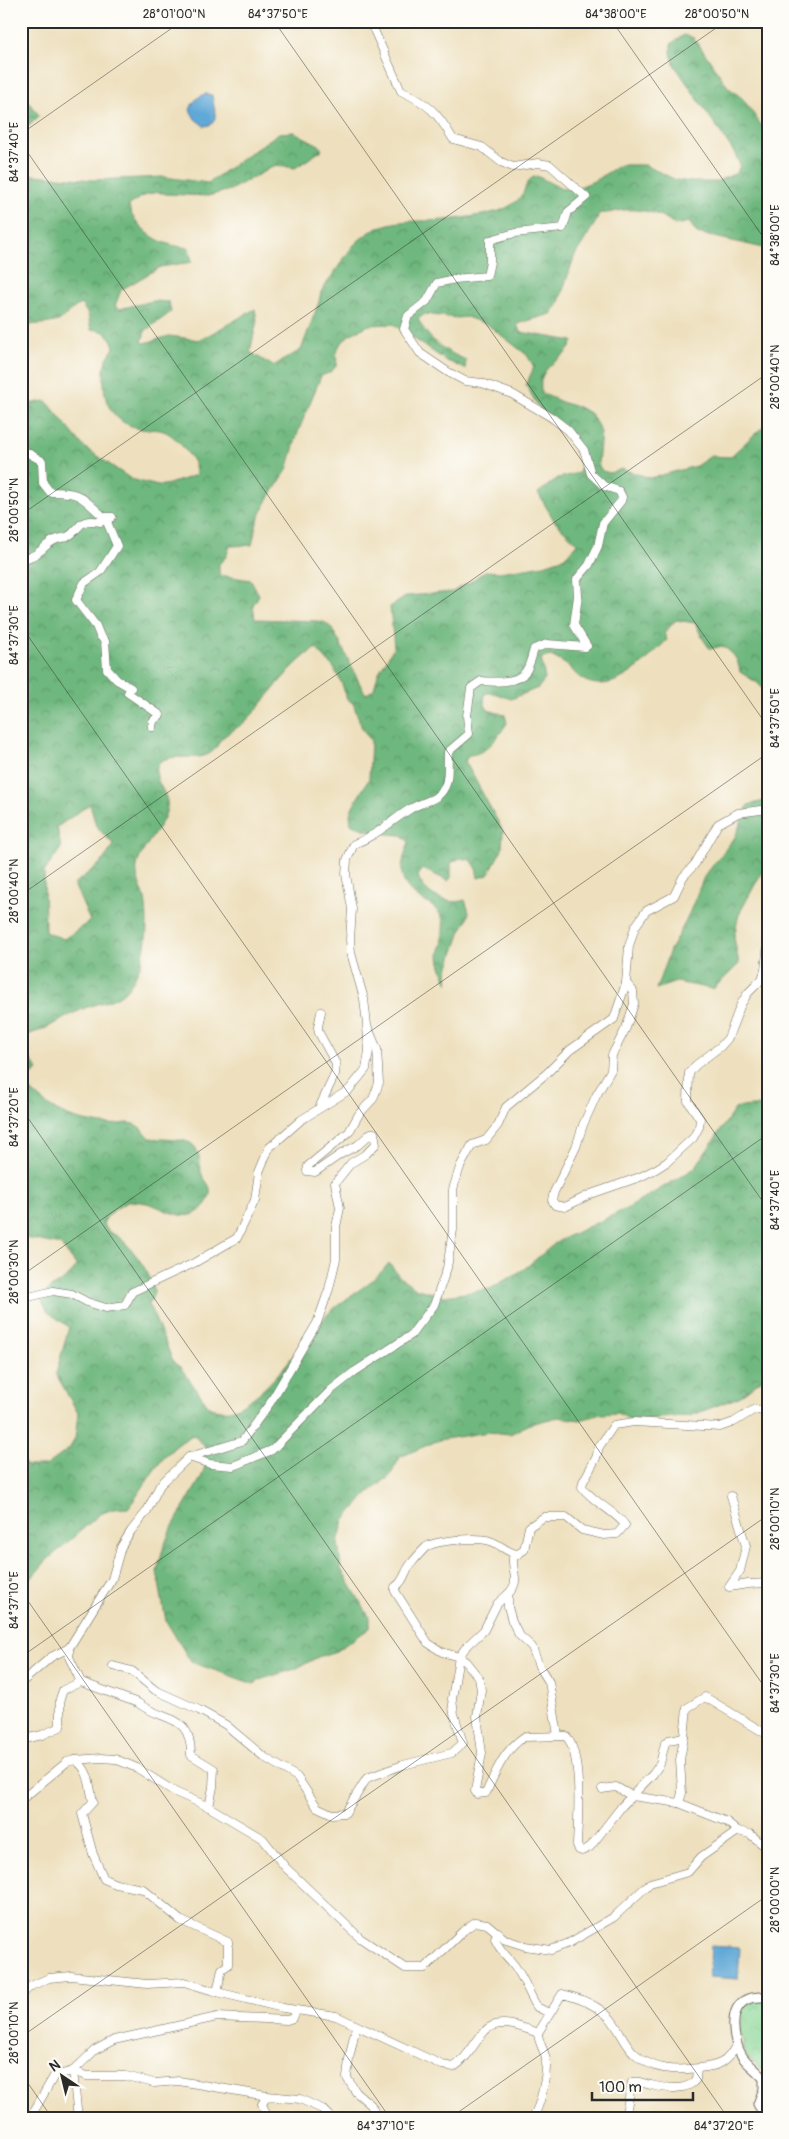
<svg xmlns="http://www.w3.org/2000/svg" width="789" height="2139" font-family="Pangolin,sans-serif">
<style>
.forest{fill:url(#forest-crowns);stroke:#4c7154;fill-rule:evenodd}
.park{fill:url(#park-crowns);stroke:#5a8060}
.water{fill:#60a8d7;stroke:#466a81}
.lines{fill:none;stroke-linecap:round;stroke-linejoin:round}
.minor-casing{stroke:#6f6a5e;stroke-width:9}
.major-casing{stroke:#6f6a5e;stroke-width:11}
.minor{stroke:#fff;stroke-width:8}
.major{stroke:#fff;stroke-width:9}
.ticks{fill:none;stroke:#2b2b2b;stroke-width:1;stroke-opacity:0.45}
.neatline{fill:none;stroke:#2b2b2b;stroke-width:2}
.ticks-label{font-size:12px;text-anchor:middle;fill:#2b2b2b}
</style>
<defs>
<pattern id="forest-crowns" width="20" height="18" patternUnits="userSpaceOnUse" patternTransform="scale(1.25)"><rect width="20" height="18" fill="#6eb77e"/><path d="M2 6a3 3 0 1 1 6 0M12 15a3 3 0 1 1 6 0" fill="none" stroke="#5b9567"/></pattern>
<pattern id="park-crowns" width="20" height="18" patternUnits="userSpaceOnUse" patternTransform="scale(1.25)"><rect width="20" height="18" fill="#88d695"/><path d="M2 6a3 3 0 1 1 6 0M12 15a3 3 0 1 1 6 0" fill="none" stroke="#76b881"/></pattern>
</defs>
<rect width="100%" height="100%" fill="#fdfcf7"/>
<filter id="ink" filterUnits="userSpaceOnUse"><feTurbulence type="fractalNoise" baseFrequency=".02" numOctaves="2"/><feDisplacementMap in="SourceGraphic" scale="10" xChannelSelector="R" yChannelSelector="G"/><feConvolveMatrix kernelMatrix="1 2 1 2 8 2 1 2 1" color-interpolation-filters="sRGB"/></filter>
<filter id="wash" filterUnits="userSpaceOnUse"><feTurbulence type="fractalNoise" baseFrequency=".0096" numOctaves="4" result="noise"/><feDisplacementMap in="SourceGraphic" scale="20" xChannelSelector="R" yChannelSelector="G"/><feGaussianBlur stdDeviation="1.12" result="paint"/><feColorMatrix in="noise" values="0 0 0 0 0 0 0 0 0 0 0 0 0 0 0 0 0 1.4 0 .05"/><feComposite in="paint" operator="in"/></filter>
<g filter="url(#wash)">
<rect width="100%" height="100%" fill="#eee0be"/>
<!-- forest -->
<g class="forest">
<path d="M684,35L694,38V41L697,42L728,87L743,99L768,135V249L697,233L689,222L675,225C660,212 642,209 623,210C614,211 608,214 599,213L597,220L574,257L558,305L551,314L517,324L520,332L573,341C568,358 548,361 542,377C540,381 541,388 541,393L564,403L581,408L591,414L601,432L598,464L602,471L610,473L622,469L650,478L696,466L711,456L730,457L768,422V697L759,684L740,672C738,659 734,653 722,646L710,649L703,639L695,623L676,620L664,633L667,640C646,661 611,700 579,677C575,674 572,669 568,666C563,662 556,659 551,656L541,658L545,679L538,688L511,699L494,693H485L484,703L488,710L505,715L507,723C498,737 487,754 469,755L465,761L503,831L502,849L488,875L478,878L476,867L471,860L460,858L451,863V878L448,881L423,869L418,876C423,894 447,906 465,900L469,912L467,920L461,931L447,972L448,984C443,971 434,955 443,944C440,935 446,926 442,917C438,910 431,905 424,901C396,884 399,870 409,842L401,835L374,833L351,824L350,814L353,806L369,779L371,741L362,728L353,703L347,699L342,684L334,668L316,648C288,665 271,696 247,720C240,727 230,731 222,738C219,741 217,747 214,750C201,764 177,751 159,762C151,779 164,787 167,801C170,822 141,845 137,866C135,878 142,888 145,899C150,928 146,967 126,990C115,1002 99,1002 85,1008C71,1014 58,1022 44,1029C37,1032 30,1033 24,1038L22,1047L38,1070L28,1079L27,1087C50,1111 70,1120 102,1124C128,1127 130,1114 150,1138C161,1140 184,1138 192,1144C201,1152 199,1162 201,1172C203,1179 209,1183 210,1189C212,1199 201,1213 191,1215C175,1218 162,1207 147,1203C141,1202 134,1201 128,1201C119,1207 107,1213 103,1224L110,1233C126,1236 152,1275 154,1290C154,1295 151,1300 149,1305L174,1363L180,1367L210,1408C219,1410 228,1412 236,1408C277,1389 298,1342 330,1312C349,1295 373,1284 389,1263L400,1277L417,1289L445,1296L490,1289L524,1269L558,1241L630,1207L695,1168L735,1109L740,1107L768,1105L767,1375L739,1397L690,1416L631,1420L617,1413L601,1414L580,1420L558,1417L530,1424L510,1434L488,1432L439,1440L400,1457L390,1476L368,1493L344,1520L338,1542L341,1569L370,1618V1628L336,1651L318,1657L295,1669L262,1679L254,1684L191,1662L166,1621L157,1572L162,1552L170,1531L201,1478L206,1463L204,1445L193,1435C160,1452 150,1480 128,1508L113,1509L100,1514L46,1561L29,1581L25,1592V1605L21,1613V1458L26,1466H46L69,1449L75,1439L78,1413L56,1374L69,1327L48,1312L41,1299C49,1283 72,1281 76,1265L61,1245L21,1237V379L29,385L22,395L28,404L45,401L49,404L84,447L131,479L158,486L169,484L196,475C196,464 193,460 186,451C179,442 172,433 160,430C154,429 147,430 141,429C117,424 104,408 104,383C104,365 103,363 114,348C112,336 103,328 91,330L88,314L81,304C72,308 63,319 58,321C47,325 33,323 21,327V174L94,180L164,177L208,183L279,133L294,132L319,145L322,150L295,168L276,165L230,190L208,196L166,194C153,189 139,198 129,205C130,213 132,216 137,222C152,240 165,245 189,248L192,262L160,267L121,290L115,306L119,309L153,301L169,302L171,312L145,331L142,342L145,343L169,336L200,340L255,309L257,320L250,352L273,366L301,350L319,302L321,292L352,247C383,215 406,223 446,220C462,218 479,216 495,212C502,211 514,204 519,199C527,191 524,179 537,176L562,189L577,188L594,181L620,165H645L676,180L692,182H715L737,173L740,165L734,152L675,66L671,53V44ZM425,314L456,318L467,317L488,325L527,355L534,367L526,385L546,420L567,437L583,462L579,473L558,478L538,493L555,522L577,543L572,550L562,559L544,565L500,572L485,571L470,582L452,592L407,596L390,607L394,647L378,674L374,689L366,694C355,679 338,631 326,623C324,622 321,622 318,621L255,619L253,605L259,595L251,580L219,575V564L226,557L230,546L252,545L257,522L268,499L287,470L298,432L321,376L331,372L337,365L336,354L339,346L349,335L369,325L393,324L445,360L465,369L466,360C444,351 428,340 418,319ZM90,804L96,826L114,845L101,863L74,884L90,921L64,939L45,932L44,872L61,848L57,827Z"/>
<path d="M21,93L38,114V117L29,126H21Z"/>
<path d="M768,800V867L763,870L739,914L734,937L739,964L713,989L676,982L656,989L670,950L686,921L704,877L735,837L748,805Z"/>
</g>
<!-- park -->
<path class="park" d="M768,1999V2074L747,2057L743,2050V2041L739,2033L743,2009L747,2003Z"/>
<!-- water -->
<g class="water">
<path d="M206,94L212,95C213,107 222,125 204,126L195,119L190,110C193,101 198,96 206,94Z"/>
<path d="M711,1946L740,1948L738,1979L709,1977Z"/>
</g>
</g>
<g filter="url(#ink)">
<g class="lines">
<!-- minor casing -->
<g class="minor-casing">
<g id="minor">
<path d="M21,449L42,461L43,483L50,492C84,492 80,497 104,517H112L107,522L117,546L100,572L84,583L76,600L96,626L100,636L105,641L107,669L117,680L131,688L128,693L160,715L153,721L152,727"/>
<path d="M21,561C26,558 31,557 36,554C43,550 47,543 55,540C59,538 63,538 67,537C81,530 77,517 101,522L104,517"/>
<path d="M626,983L633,991L634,1004L626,1028L612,1055L611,1070L596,1096L583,1125L576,1147L554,1192L552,1200L555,1205L565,1207L591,1194L640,1177L656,1169L667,1162L693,1138L699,1127L700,1119L688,1101L689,1073L696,1065L721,1046L728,1038L741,1004L748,993L762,979L765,970L768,943"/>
<path d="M320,1106L335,1074L336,1064L319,1033L318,1027L321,1012"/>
<path d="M21,1299L53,1291L72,1294L87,1302L106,1308L125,1305L132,1292L194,1263L237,1238L255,1200L259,1172L269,1148L301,1120L349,1090L366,1069L369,1051L367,1028"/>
<path d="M189,1457L242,1441L270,1403L317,1323L329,1289L336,1259V1227L340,1208L335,1183L351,1163L366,1154L376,1144L374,1133H371L358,1145L341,1154L315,1172L307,1171L308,1166L349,1132L359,1114L373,1099L379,1083L377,1049L367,1025L364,999L351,953L350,939L352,909L346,874L347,860L354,844C376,836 391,821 410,809C421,802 436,801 443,790C450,780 447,763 448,752L469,734L467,716L471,688L481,681C493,682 518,684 526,671C530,665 532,656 534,649L547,644L585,647L587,646L574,625L578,596L577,579L589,565L598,546L603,523L621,501L622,497L619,491L604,486L591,474L584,450L568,430L551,417L512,394L482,383L465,381L448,372L420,353L404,329L408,316L427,301L437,283L455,279L487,276L490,262V240L515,233L563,228L568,212L586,197L550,165L538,163L513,167L501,162L482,147L453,139C437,112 429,104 401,91L370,21"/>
<path d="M731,1496L746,1546L740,1571L729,1587L748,1584L768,1583"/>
<path d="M518,1554L513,1558C512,1574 521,1581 508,1594V1607L512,1621L519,1635L532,1647L539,1666L549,1682L558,1735"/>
<path d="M508,1594L497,1604L484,1630L466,1647L459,1657L466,1662L479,1678L481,1690L477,1716L482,1753L475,1791L477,1794L486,1793C495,1773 504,1750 524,1737L566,1736C583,1755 578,1819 577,1845L579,1850L582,1851L590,1847L622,1806L653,1774L660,1764L665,1743L669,1740L684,1737L680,1760L682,1793L679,1803"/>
<path d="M69,1648V1657L81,1682L138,1703C164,1723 191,1712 191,1755L214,1769L213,1787L209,1807"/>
<path d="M113,1666L132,1671L155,1690L199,1710L226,1725L264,1757L297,1777L317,1807L332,1814L345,1813L367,1778L403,1765L452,1753L463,1743L454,1714L452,1699L459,1657L442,1652L428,1643L395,1591V1587C404,1582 404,1573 410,1565C414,1560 420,1553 425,1548C433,1540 479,1537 490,1541C501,1544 506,1553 518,1554L524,1550L529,1527L544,1517H566L582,1530L604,1535L617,1534L625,1525C615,1511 594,1503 582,1487L583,1482L596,1458L599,1447L614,1425L634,1422L720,1427L734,1422L755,1409L768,1413"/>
<path d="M21,1683L51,1657L69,1648L112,1579L121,1547L131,1531L147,1511L160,1485L189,1457L210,1464L233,1466L272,1450L331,1390L354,1372L411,1335L434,1305L447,1268L453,1230V1189L460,1167L472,1145L486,1140L498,1125L506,1107L547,1073L570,1050L614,1019L626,983L629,946L635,927L646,911L674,896L683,877L695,864L718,824L738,813L768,809"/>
<path d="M684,1737L687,1708L705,1697L768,1735"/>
<path d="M21,1740L42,1735L60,1727V1699L63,1690L81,1682"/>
<path d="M75,1760C90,1770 89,1784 93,1802L82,1814L93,1854L104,1879L116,1884L143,1889L180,1920L228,1942V1965L222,1969L217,1992"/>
<path d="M602,1789L616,1787L632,1796L679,1803L727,1822L738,1831"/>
<path d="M21,1800L67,1762L75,1760L101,1758L115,1759L137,1768L175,1792L209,1807L263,1839L285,1867L360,1938L405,1968H425L463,1931L475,1922L487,1924L506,1940L525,1946L551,1950L569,1943L614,1917L650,1883L688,1872L701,1857L738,1831L750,1834L768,1849"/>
<path d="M498,1932L495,1939C499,1950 507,1956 514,1965C524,1978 529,1994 537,2007L549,2013"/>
<path d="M21,1995L31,1986L49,1978L71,1976L147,1984L184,1982L217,1992L283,2008L336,2016L442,2065L454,2067C468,2058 473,2044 484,2032C497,2016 524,2028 538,2033L562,1994C580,1998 597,2005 610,2018C619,2028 624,2043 634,2053C653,2071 675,2071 699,2068C719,2066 727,2063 736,2045"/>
<path d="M356,2026L349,2059L347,2078L356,2092L371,2105L377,2118"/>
<path d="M73,2071L87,2076H126L154,2083L179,2081L267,2096L300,2099L322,2109L331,2118"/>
<path d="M73,2071L78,2118"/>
<path d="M267,2096L262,2104L268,2118"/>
<path d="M30,2118L54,2076L73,2071L95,2050L114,2040L217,2017L287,2020L293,2018L296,2010"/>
<path d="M532,2118C541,2107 547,2074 546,2060C545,2050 538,2043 538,2033"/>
<path d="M625,2118L632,2082C639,2080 644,2084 651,2085C663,2088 688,2092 696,2079L697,2069"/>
</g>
</g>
<!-- major casing -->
<g class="major-casing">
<path id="major" d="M768,1997C761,1997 754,1996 748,1999C727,2007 733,2042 742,2056C748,2065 758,2071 764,2079V2089L758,2104L763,2112L768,2116"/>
</g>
<!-- minor -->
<use href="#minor" class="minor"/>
<!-- major -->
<use href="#major" class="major"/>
</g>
</g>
<!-- ticks -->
<path class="ticks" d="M274,21L768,727M612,21L768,244M21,134L182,21M21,143L768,1209M21,515L726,21M21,626L768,1692M21,895L768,373M21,1108L728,2118M21,1276L768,753M21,1591L390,2118M21,1657L768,1134M21,2037L768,1515M21,2073L52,2118M450,2118L768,1895"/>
<!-- margin -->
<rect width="789" height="2139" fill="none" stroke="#fdfcf7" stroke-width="55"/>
<!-- north arrow -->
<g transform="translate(62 2076) rotate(325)" stroke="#fdfcf7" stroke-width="4" paint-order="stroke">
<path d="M0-4L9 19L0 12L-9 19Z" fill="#2b2b2b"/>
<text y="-8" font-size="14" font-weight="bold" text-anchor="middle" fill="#2b2b2b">N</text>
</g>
<!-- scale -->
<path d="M592 2092v8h101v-8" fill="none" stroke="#2b2b2b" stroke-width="2.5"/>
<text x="599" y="2092" font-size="15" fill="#2b2b2b" stroke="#fdfcf7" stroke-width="4" paint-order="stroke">100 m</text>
<rect x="28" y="28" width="734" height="2084" class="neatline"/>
<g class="ticks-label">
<text x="174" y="18">28°01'00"N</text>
<text x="278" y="18">84°37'50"E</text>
<text x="616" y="18">84°38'00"E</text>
<text x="717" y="18">28°00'50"N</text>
<text transform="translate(14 152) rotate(-90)" y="4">84°37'40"E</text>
<text transform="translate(775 235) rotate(-90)" y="4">84°38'00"E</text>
<text transform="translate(775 377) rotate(-90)" y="4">28°00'40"N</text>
<text transform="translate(14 510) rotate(-90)" y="4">28°00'50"N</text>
<text transform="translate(14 635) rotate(-90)" y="4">84°37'30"E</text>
<text transform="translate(775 718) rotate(-90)" y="4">84°37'50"E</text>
<text transform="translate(14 891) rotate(-90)" y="4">28°00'40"N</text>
<text transform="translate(14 1117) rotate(-90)" y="4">84°37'20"E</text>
<text transform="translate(775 1200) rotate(-90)" y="4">84°37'40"E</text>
<text transform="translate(14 1272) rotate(-90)" y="4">28°00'30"N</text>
<text transform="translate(775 1519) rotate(-90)" y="4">28°00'10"N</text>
<text transform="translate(14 1600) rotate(-90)" y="4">84°37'10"E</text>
<text transform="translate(775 1683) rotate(-90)" y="4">84°37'30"E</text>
<text transform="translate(775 1900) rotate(-90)" y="4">28°00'00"N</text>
<text transform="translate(14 2033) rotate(-90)" y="4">28°00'10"N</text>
<text x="386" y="2130">84°37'10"E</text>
<text x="724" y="2130">84°37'20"E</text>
</g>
</svg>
